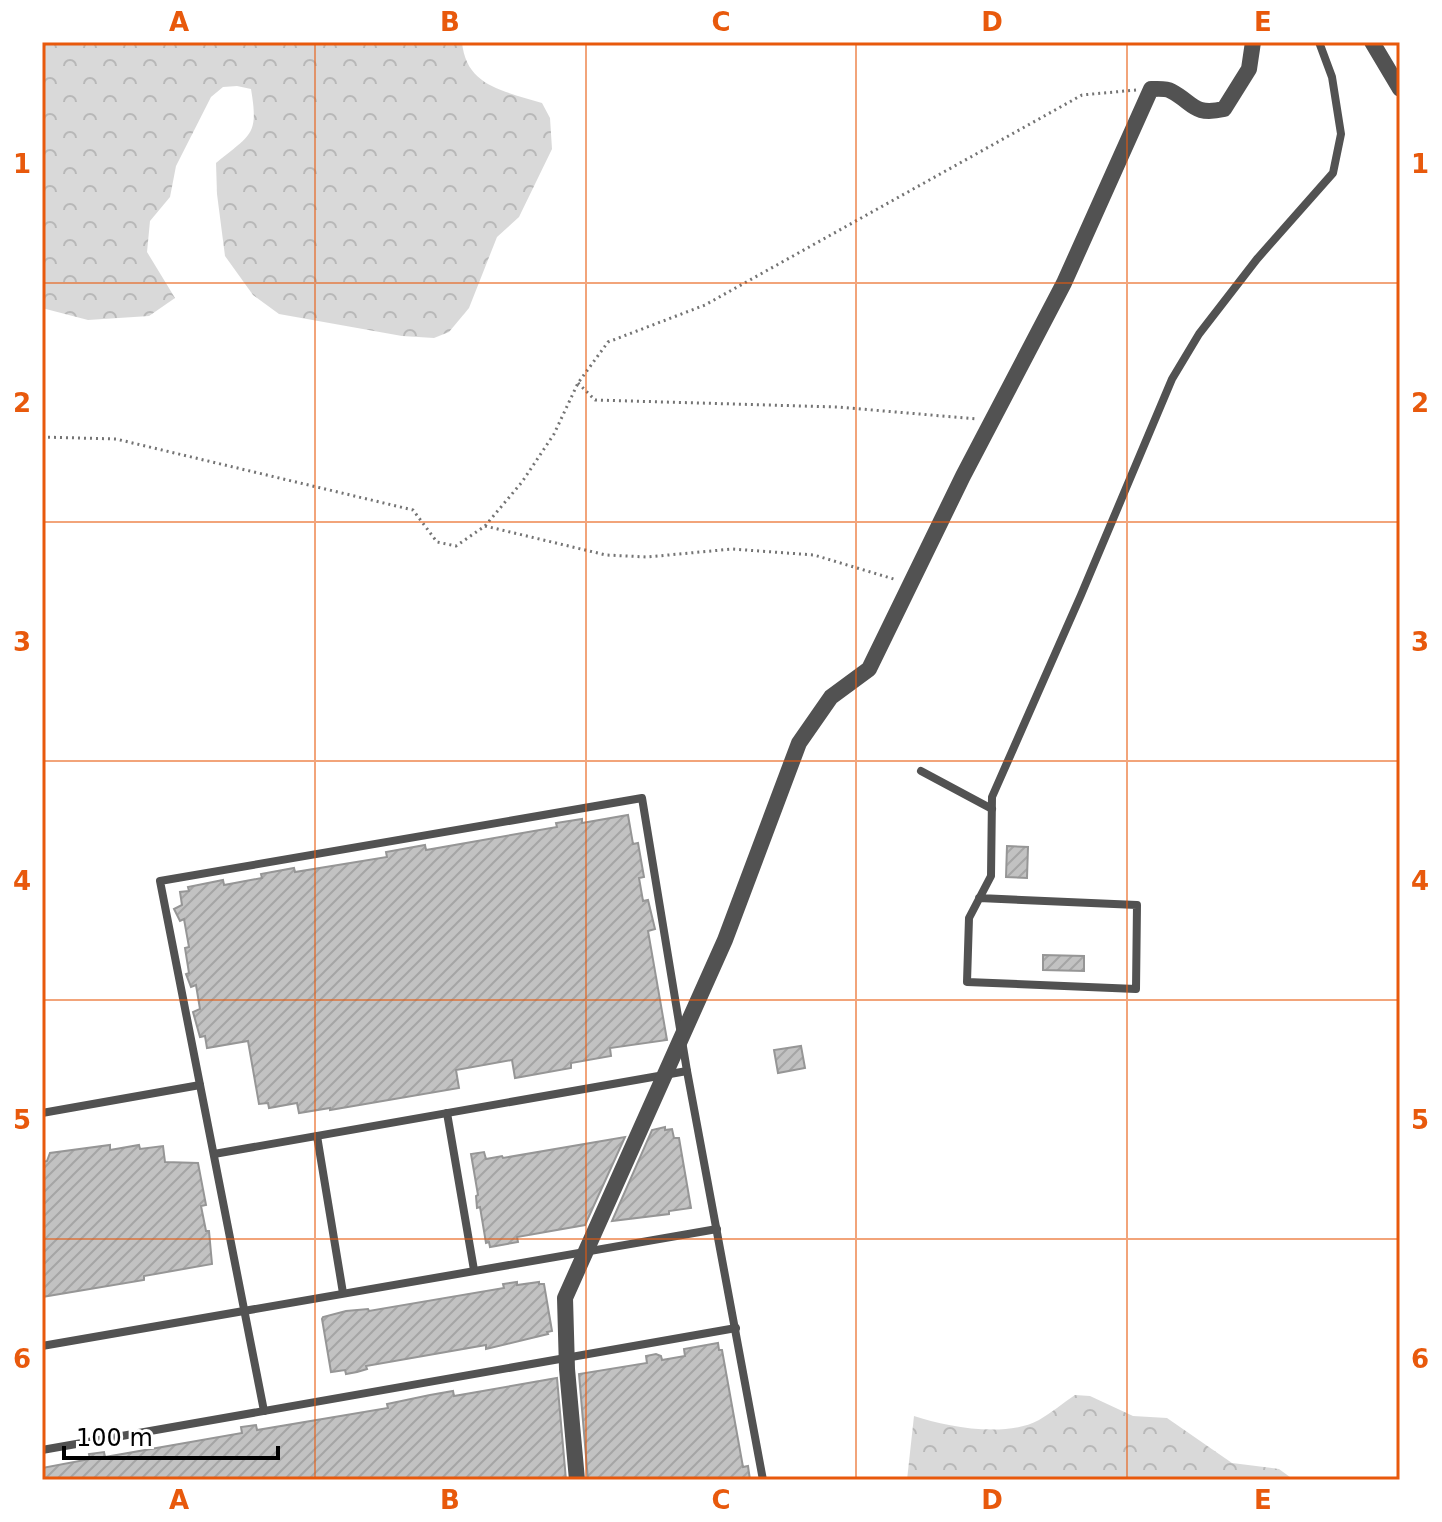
<svg xmlns="http://www.w3.org/2000/svg" width="1442" height="1522" font-family="'DejaVu Sans',sans-serif">
<style>
.forest{fill:url(#forest-crowns)}
.building{fill:url(#building-hatch);stroke:#969696;stroke-width:2}
.lines{fill:none;stroke-linecap:round;stroke-linejoin:round}
.path{stroke:#747474;stroke-width:3;stroke-dasharray:2 4;stroke-linecap:butt}
.lane{stroke:#525252;stroke-width:8}
.street{stroke:#525252;stroke-width:16}
.grid{fill:none;stroke:#e8590c;stroke-width:2;stroke-opacity:0.55}
.neatline{fill:none;stroke:#e8590c;stroke-width:3}
.grid-label{font-size:26px;text-anchor:middle;font-weight:bold;fill:#e8590c}
</style>
<defs>
<pattern id="forest-crowns" width="20" height="18" patternUnits="userSpaceOnUse" patternTransform="scale(2)"><rect width="20" height="18" fill="#d9d9d9"/><path d="M2 6a3 3 0 1 1 6 0M12 15a3 3 0 1 1 6 0" fill="none" stroke="#b8b8b8"/></pattern>
<pattern id="building-hatch" width="6" height="6" patternUnits="userSpaceOnUse" patternTransform="scale(2)"><rect width="6" height="6" fill="#c2c2c2"/><path d="M-1 1l2-2M0 6l6-6M5 7l2-2" fill="none" stroke="#a5a5a5"/></pattern>
</defs>
<rect width="100%" height="100%" fill="#fff"/>
<!-- forest -->
<g class="forest">
<path d="M42,42H462C466,87 505,91 542,103L550,118L552,149L519,217L497,237L469,308L449,332L434,338L402,336L279,314L253,295L225,256L217,194L216,163C251,134 259,136 251,89L237,86L223,87L211,97L176,166L170,197L150,221L147,252L175,298L149,316L88,320L42,308Z"/>
<path d="M1075,1395L1090,1396L1133,1416L1167,1418L1232,1463L1279,1469L1294,1480H907L914,1416C947,1427 1006,1438 1039,1420C1051,1413 1063,1403 1075,1395Z"/>
</g>
<!-- building -->
<g class="building">
<path d="M628,815L633,844L638,843L644,877L639,878L643,901L648,900L655,929L648,931L667,1040L610,1048L611,1056L571,1063V1068L515,1078L512,1060L456,1070L459,1088L330,1110V1108L299,1113L297,1103L269,1108L268,1103L259,1104L248,1041L207,1048L205,1036L200,1037L193,1012L200,1009L196,985L191,987L186,974L189,973L185,948L189,947L184,919L180,921L174,909L182,905L180,892L189,891L188,887L223,880L224,885L262,878L261,874L294,868L295,872L387,857L386,852L425,845L426,850L557,827L556,823L582,819V823Z"/>
<path d="M1007,846L1028,847L1027,878L1006,877Z"/>
<path d="M1043,955L1084,956V971L1043,970Z"/>
<path d="M801,1046L805,1068L778,1073L774,1050Z"/>
<path d="M665,1127V1130L672,1129L674,1138H679L691,1208L669,1211V1214L612,1221L652,1130Z"/>
<path d="M625,1137L585,1225L517,1237L518,1242L490,1247L489,1242L486,1243L480,1207L477,1208L476,1196L478,1195L471,1154L484,1152L486,1159L502,1156L503,1158Z"/>
<path d="M110,1145V1150L139,1145L140,1149L163,1146L165,1162L198,1163L206,1205L201,1206L206,1231H209L212,1264L144,1276V1280L42,1297V1162L47,1161L50,1153Z"/>
<path d="M517,1282V1285L539,1282V1284H544L552,1331L547,1332L548,1334L486,1349V1345L366,1366L367,1369L357,1372L346,1374L345,1370L331,1372L322,1319L323,1317L346,1311L368,1309L369,1311L504,1288L503,1284Z"/>
<path d="M718,1343L719,1350H722L743,1467L748,1466L750,1480H588L579,1374L647,1363L646,1356L656,1354L661,1356L662,1360L685,1356L684,1349Z"/>
<path d="M557,1378L566,1480H42V1468L90,1459L89,1454L104,1452L105,1457L242,1433L241,1427L256,1425L257,1430L388,1408L387,1404L430,1395L453,1391L454,1396Z"/>
</g>
<g class="lines">
<!-- path -->
<g class="path">
<path d="M578,383L595,400L837,407L978,419"/>
<path d="M42,437L116,439L413,510L437,542L456,546L485,526L522,482L554,434L578,383L608,342L705,305L1082,95L1136,90"/>
<path d="M485,526L606,555L647,557L732,549L814,555L897,580"/>
</g>
<!-- lane -->
<g class="lane">
<path d="M921,771L992,809"/>
<path d="M979,898L1137,905L1136,989L967,982L969,918L991,876L992,797L1081,595L1172,379L1199,334L1257,259L1333,173L1341,134L1332,77L1319,42"/>
<path d="M42,1113L200,1085"/>
<path d="M447,1113L474,1270"/>
<path d="M317,1136L343,1293"/>
<path d="M214,1154L687,1071"/>
<path d="M42,1346L717,1229"/>
<path d="M264,1411L160,881L642,798L687,1071L763,1480"/>
<path d="M42,1450L736,1328"/>
</g>
<!-- street -->
<g class="street">
<path d="M1372,42L1400,89"/>
<path d="M577,1480L567,1369L565,1298L725,940L799,743L831,697L869,669L963,476L1064,283L1151,89C1157,89 1166,88 1171,91C1194,103 1193,116 1224,109L1249,69L1253,42"/>
</g>
</g>
<!-- grid -->
<path class="grid" d="M315,42V1480M586,42V1480M856,42V1480M1127,42V1480M42,283H1400M42,522H1400M42,761H1400M42,1000H1400M42,1239H1400"/>
<!-- border -->
<rect width="1442" height="1522" fill="none" stroke="#ffffff" stroke-width="88"/>
<!-- scale -->
<path d="M64 1446v12h214v-12" fill="none" stroke="#000000" stroke-width="4"/>
<text x="76" y="1446" font-size="24" fill="#000000" stroke="#ffffff" stroke-width="6" paint-order="stroke">100 m</text>
<rect x="44" y="44" width="1354" height="1434" class="neatline"/>
<g class="grid-label">
<text x="179" y="31">A</text>
<text x="450" y="31">B</text>
<text x="721" y="31">C</text>
<text x="992" y="31">D</text>
<text x="1263" y="31">E</text>
<text x="22" y="173">1</text>
<text x="1420" y="173">1</text>
<text x="22" y="412">2</text>
<text x="1420" y="412">2</text>
<text x="22" y="651">3</text>
<text x="1420" y="651">3</text>
<text x="22" y="890">4</text>
<text x="1420" y="890">4</text>
<text x="22" y="1129">5</text>
<text x="1420" y="1129">5</text>
<text x="22" y="1368">6</text>
<text x="1420" y="1368">6</text>
<text x="179" y="1509">A</text>
<text x="450" y="1509">B</text>
<text x="721" y="1509">C</text>
<text x="992" y="1509">D</text>
<text x="1263" y="1509">E</text>
</g>
</svg>
